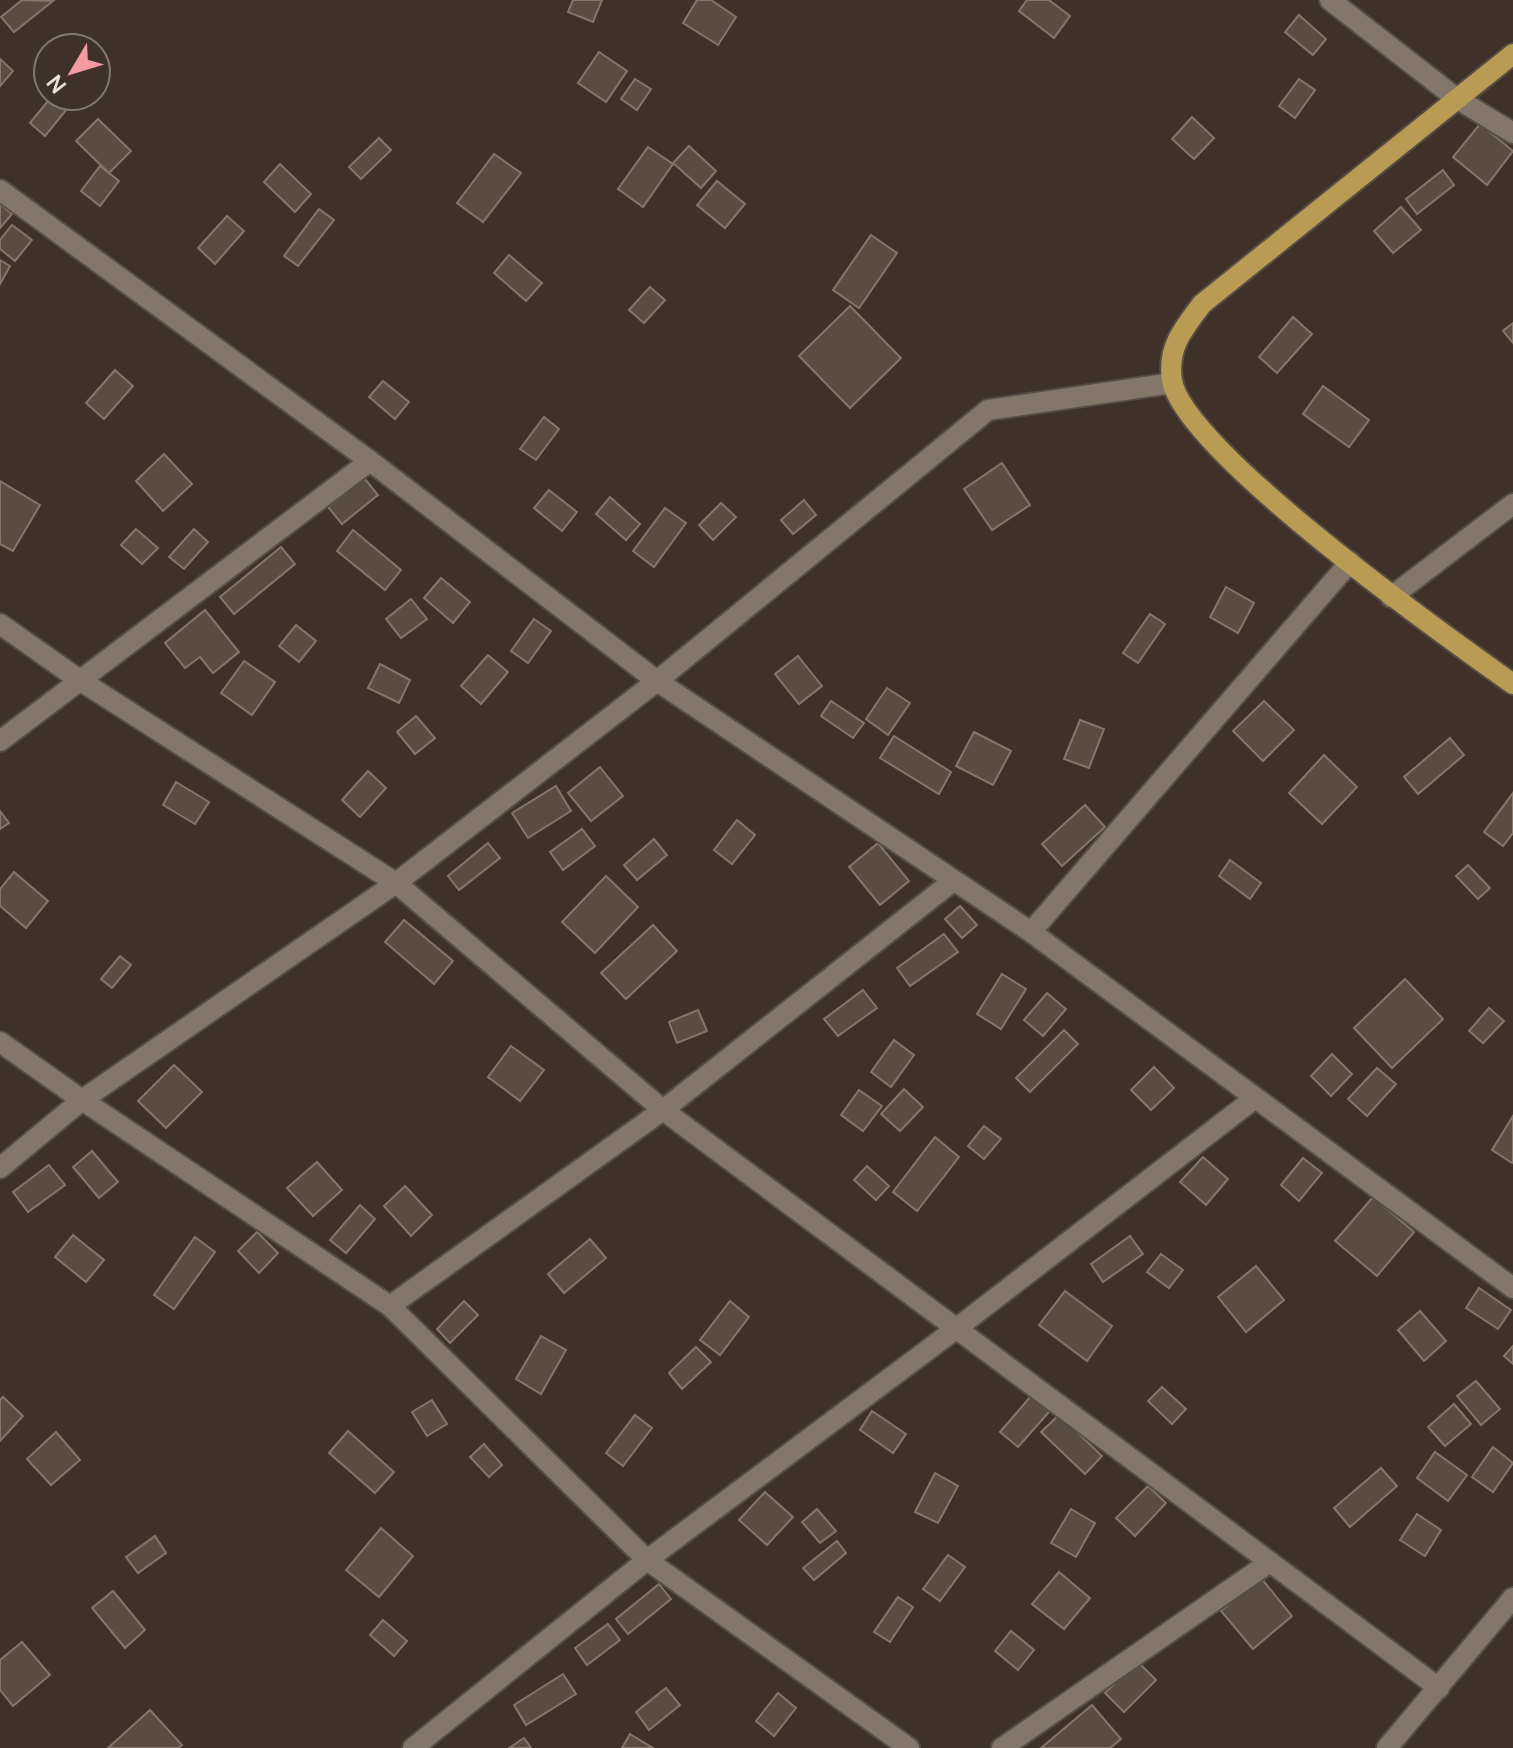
<svg xmlns="http://www.w3.org/2000/svg" width="1513" height="1748" font-family="Manrope,sans-serif">
<style>
.building{fill:#5a4c41;stroke:#857669;stroke-width:2}
.lines{fill:none;stroke-linecap:round;stroke-linejoin:round}
.street-casing{stroke:#584d44;stroke-width:24}
.primary-casing{stroke:#584d44;stroke-width:24}
.street{stroke:#85766a;stroke-width:20}
.primary{stroke:#b99b53;stroke-width:20}
</style>
<rect width="100%" height="100%" fill="#3f3127"/>
<!-- building -->
<g class="building">
<path d="M22,0L53,1L14,32L1,17Z"/>
<path d="M573,0H602L593,22L568,12Z"/>
<path d="M697,0H711L736,17L718,45L683,23Z"/>
<path d="M1027,0H1049L1070,16L1054,38L1019,11Z"/>
<path d="M1299,15L1326,39L1313,55L1285,32Z"/>
<path d="M599,52L627,71L606,102L578,83Z"/>
<path d="M0,59L13,71L0,86Z"/>
<path d="M635,79L651,89L637,110L621,99Z"/>
<path d="M1299,79L1315,90L1295,118L1279,106Z"/>
<path d="M52,96H61L71,104L45,136L30,123Z"/>
<path d="M1192,117L1214,138L1194,159L1172,139Z"/>
<path d="M98,119L131,151L109,173L76,141Z"/>
<path d="M1480,124L1513,151L1487,185L1453,157Z"/>
<path d="M379,138L391,150L361,179L349,167Z"/>
<path d="M689,146L716,171L701,188L673,163Z"/>
<path d="M648,147L673,164L643,207L618,189Z"/>
<path d="M494,154L521,173L483,222L457,203Z"/>
<path d="M280,164L311,194L295,212L264,182Z"/>
<path d="M100,166L119,181L100,206L81,191Z"/>
<path d="M1443,170L1454,185L1417,214L1406,199Z"/>
<path d="M717,181L745,204L725,228L697,205Z"/>
<path d="M0,204L12,214L0,228Z"/>
<path d="M1401,207L1421,230L1393,253L1374,231Z"/>
<path d="M319,209L334,220L298,266L284,256Z"/>
<path d="M227,216L244,231L215,264L198,248Z"/>
<path d="M12,225L32,240L15,261L0,249V240Z"/>
<path d="M871,235L897,253L859,308L833,290Z"/>
<path d="M509,255L542,283L526,301L494,273Z"/>
<path d="M0,260L10,266L0,284Z"/>
<path d="M650,287L665,300L644,323L629,310Z"/>
<path d="M850,306L901,358L850,408L799,356Z"/>
<path d="M1293,317L1312,334L1277,373L1259,357Z"/>
<path d="M1513,323V343L1503,331Z"/>
<path d="M115,370L133,386L104,419L86,403Z"/>
<path d="M383,381L409,402L395,419L369,397Z"/>
<path d="M1323,386L1369,420L1349,447L1303,414Z"/>
<path d="M544,417L559,429L536,460L520,449Z"/>
<path d="M164,454L192,484L163,511L136,481Z"/>
<path d="M1002,463L1030,505L992,530L964,489Z"/>
<path d="M364,478L378,495L342,524L328,507Z"/>
<path d="M0,481L40,505L13,551L0,544Z"/>
<path d="M549,490L577,512L562,531L534,508Z"/>
<path d="M610,497L640,524L626,540L596,514Z"/>
<path d="M804,500L816,515L793,534L781,520Z"/>
<path d="M721,503L736,517L713,540L699,525Z"/>
<path d="M665,508L686,523L654,567L633,551Z"/>
<path d="M136,529L158,548L142,564L121,545Z"/>
<path d="M194,529L208,542L184,569L169,557Z"/>
<path d="M353,530L401,570L385,590L337,551Z"/>
<path d="M281,547L295,564L234,614L220,597Z"/>
<path d="M441,578L470,602L453,623L424,598Z"/>
<path d="M1226,587L1254,603L1238,633L1210,617Z"/>
<path d="M411,599L427,619L401,638L386,619Z"/>
<path d="M205,610L239,652L213,673L200,657L185,668L165,643Z"/>
<path d="M1150,614L1165,624L1138,663L1123,653Z"/>
<path d="M534,619L551,631L528,663L511,651Z"/>
<path d="M296,625L316,641L299,662L279,646Z"/>
<path d="M488,655L508,672L481,704L461,686Z"/>
<path d="M798,656L822,686L799,704L775,674Z"/>
<path d="M244,661L275,682L252,715L221,693Z"/>
<path d="M380,664L410,680L399,703L368,688Z"/>
<path d="M887,688L910,703L888,735L866,719Z"/>
<path d="M831,701L864,723L853,738L821,716Z"/>
<path d="M1264,701L1294,730L1263,761L1233,731Z"/>
<path d="M416,716L435,738L415,754L397,732Z"/>
<path d="M1080,720L1104,729L1089,768L1064,759Z"/>
<path d="M974,732L1011,751L993,785L956,766Z"/>
<path d="M894,736L951,772L939,794L880,758Z"/>
<path d="M1450,738L1464,755L1418,794L1404,777Z"/>
<path d="M1324,755L1357,787L1322,824L1289,793Z"/>
<path d="M600,767L623,796L591,821L568,793Z"/>
<path d="M368,771L386,788L360,817L342,800Z"/>
<path d="M176,782L209,802L195,824L163,805Z"/>
<path d="M556,786L571,811L528,838L512,813Z"/>
<path d="M1513,793V833L1503,846L1484,832Z"/>
<path d="M1085,805L1105,827L1062,866L1042,844Z"/>
<path d="M0,811L9,823L0,829Z"/>
<path d="M737,820L755,835L732,864L714,850Z"/>
<path d="M582,829L595,846L563,870L550,852Z"/>
<path d="M654,839L667,855L637,880L624,865Z"/>
<path d="M488,843L500,858L459,890L448,876Z"/>
<path d="M878,843L909,881L880,905L849,867Z"/>
<path d="M1230,860L1261,883L1250,899L1219,876Z"/>
<path d="M1468,865L1490,888L1478,899L1456,876Z"/>
<path d="M14,872L48,901L26,928L0,906V889Z"/>
<path d="M606,876L638,907L595,953L562,922Z"/>
<path d="M960,906L977,925L962,938L945,919Z"/>
<path d="M404,920L453,961L434,984L385,942Z"/>
<path d="M653,925L677,951L626,999L601,973Z"/>
<path d="M944,934L958,952L910,986L897,968Z"/>
<path d="M120,956L131,965L112,988L101,979Z"/>
<path d="M1002,974L1026,989L1001,1029L977,1014Z"/>
<path d="M1405,979L1443,1019L1392,1068L1354,1028Z"/>
<path d="M863,990L877,1008L838,1036L824,1019Z"/>
<path d="M1047,993L1066,1009L1043,1036L1024,1020Z"/>
<path d="M1489,1008L1504,1021L1483,1043L1469,1031Z"/>
<path d="M698,1010L707,1031L677,1043L669,1022Z"/>
<path d="M1064,1030L1078,1044L1030,1092L1016,1078Z"/>
<path d="M894,1040L914,1055L891,1087L871,1072Z"/>
<path d="M511,1046L544,1070L520,1101L488,1077Z"/>
<path d="M1332,1054L1352,1074L1331,1096L1311,1076Z"/>
<path d="M174,1065L202,1092L166,1128L138,1101Z"/>
<path d="M1154,1067L1174,1088L1151,1110L1131,1090Z"/>
<path d="M1377,1068L1396,1084L1367,1116L1348,1099Z"/>
<path d="M904,1089L923,1107L900,1131L881,1114Z"/>
<path d="M859,1090L882,1106L863,1131L841,1115Z"/>
<path d="M1513,1116V1162L1512,1163L1492,1150Z"/>
<path d="M984,1126L1001,1139L984,1159L968,1146Z"/>
<path d="M935,1137L959,1157L917,1211L893,1192Z"/>
<path d="M92,1151L118,1182L99,1198L73,1167Z"/>
<path d="M1203,1157L1228,1179L1206,1205L1180,1182Z"/>
<path d="M1303,1158L1322,1173L1299,1201L1281,1185Z"/>
<path d="M317,1162L342,1190L313,1216L287,1188Z"/>
<path d="M49,1165L65,1185L28,1212L13,1192Z"/>
<path d="M867,1166L889,1186L876,1200L854,1180Z"/>
<path d="M405,1186L432,1215L411,1236L384,1206Z"/>
<path d="M1373,1197L1414,1232L1377,1276L1335,1241Z"/>
<path d="M360,1205L375,1219L346,1253L330,1240Z"/>
<path d="M257,1232L278,1253L259,1273L238,1251Z"/>
<path d="M73,1235L104,1260L86,1282L55,1257Z"/>
<path d="M1130,1236L1143,1254L1103,1282L1091,1264Z"/>
<path d="M195,1237L215,1252L174,1309L154,1295Z"/>
<path d="M590,1239L606,1258L564,1293L548,1274Z"/>
<path d="M1161,1254L1183,1270L1169,1288L1147,1272Z"/>
<path d="M1256,1266L1284,1300L1246,1332L1218,1297Z"/>
<path d="M1479,1288L1511,1310L1498,1329L1466,1308Z"/>
<path d="M1065,1291L1112,1326L1087,1361L1039,1325Z"/>
<path d="M464,1301L478,1315L450,1343L437,1329Z"/>
<path d="M730,1301L749,1317L720,1355L700,1340Z"/>
<path d="M1420,1311L1446,1341L1424,1361L1398,1330Z"/>
<path d="M541,1336L566,1350L541,1394L516,1379Z"/>
<path d="M1513,1346V1364L1504,1356Z"/>
<path d="M696,1347L711,1362L682,1389L669,1373Z"/>
<path d="M1476,1381L1500,1409L1481,1425L1457,1396Z"/>
<path d="M1162,1387L1186,1409L1172,1424L1148,1401Z"/>
<path d="M1031,1396L1049,1412L1018,1447L1000,1432Z"/>
<path d="M3,1397L23,1416L0,1441V1400Z"/>
<path d="M432,1400L447,1424L427,1436L412,1412Z"/>
<path d="M1454,1404L1471,1424L1445,1446L1428,1427Z"/>
<path d="M872,1411L906,1434L893,1453L860,1430Z"/>
<path d="M635,1415L652,1428L623,1466L606,1453Z"/>
<path d="M1059,1415L1102,1456L1085,1474L1041,1432Z"/>
<path d="M348,1431L394,1472L375,1493L329,1453Z"/>
<path d="M56,1432L80,1460L51,1485L27,1459Z"/>
<path d="M484,1444L502,1465L489,1477L470,1457Z"/>
<path d="M1493,1447L1513,1463L1493,1492L1472,1477Z"/>
<path d="M1435,1452L1467,1475L1448,1501L1417,1478Z"/>
<path d="M1381,1468L1397,1486L1350,1527L1334,1508Z"/>
<path d="M935,1473L958,1486L938,1523L915,1512Z"/>
<path d="M1148,1486L1166,1503L1135,1536L1116,1518Z"/>
<path d="M765,1492L793,1517L767,1545L739,1520Z"/>
<path d="M817,1509L836,1531L820,1543L802,1522Z"/>
<path d="M1071,1509L1095,1523L1076,1557L1051,1543Z"/>
<path d="M1417,1514L1441,1530L1425,1556L1400,1540Z"/>
<path d="M381,1528L413,1556L379,1597L346,1570Z"/>
<path d="M155,1536L166,1553L138,1573L126,1557Z"/>
<path d="M837,1541L846,1553L814,1580L803,1568Z"/>
<path d="M948,1555L965,1567L940,1601L923,1589Z"/>
<path d="M1059,1572L1090,1598L1064,1629L1032,1604Z"/>
<path d="M1261,1578L1292,1616L1253,1649L1221,1611Z"/>
<path d="M659,1584L671,1599L628,1634L616,1619Z"/>
<path d="M113,1591L145,1630L125,1648L92,1608Z"/>
<path d="M898,1597L913,1607L890,1642L874,1632Z"/>
<path d="M383,1620L407,1641L394,1656L370,1635Z"/>
<path d="M608,1624L620,1640L587,1665L575,1648Z"/>
<path d="M1011,1631L1034,1650L1018,1670L995,1651Z"/>
<path d="M22,1642L50,1675L13,1706L0,1690V1660Z"/>
<path d="M1137,1661L1156,1680L1124,1712L1105,1693Z"/>
<path d="M563,1674L576,1694L526,1725L514,1705Z"/>
<path d="M666,1688L680,1705L649,1730L636,1712Z"/>
<path d="M778,1693L796,1708L774,1736L756,1721Z"/>
<path d="M1092,1705L1121,1739L1110,1748H1041Z"/>
<path d="M150,1710L182,1745L178,1748H108Z"/>
<path d="M630,1734L653,1748H622Z"/>
<path d="M524,1738L531,1748H509Z"/>
</g>
<g class="lines">
<!-- street casing -->
<g class="street-casing">
<g id="street">
<path d="M1330,0L1456,98L1513,133"/>
<path d="M0,190L370,461L657,681L1031,932L1513,1288"/>
<path d="M1391,597L1513,504"/>
<path d="M0,624L81,681L396,883L663,1110L1439,1688"/>
<path d="M0,741L370,461"/>
<path d="M1031,932L1350,562"/>
<path d="M0,1042L82,1100L390,1306L647,1560L909,1748"/>
<path d="M0,1168L82,1100L396,883L657,681L988,410L1172,383"/>
<path d="M390,1306L663,1110L953,881"/>
<path d="M413,1748L647,1560L957,1328L1255,1098"/>
<path d="M1002,1748L1270,1562"/>
<path d="M1387,1748L1513,1598"/>
</g>
</g>
<!-- primary casing -->
<g class="primary-casing">
<path id="primary" d="M1513,54L1202,304C1184,328 1167,347 1172,380C1182,449 1448,638 1513,684"/>
</g>
<!-- street -->
<use href="#street" class="street"/>
<!-- primary -->
<use href="#primary" class="primary"/>
</g>
<!-- north arrow -->
<g transform="translate(72 72) rotate(232)"><circle r="38" fill="#3f3127" stroke="#83786f" stroke-width="2"/>
<path d="M0-6L14 30L0 20L-14 30Z" fill="#f49aa2"/>
<text y="-12" font-size="22" font-weight="bold" text-anchor="middle" fill="#eae2db">N</text>
</g>
</svg>
